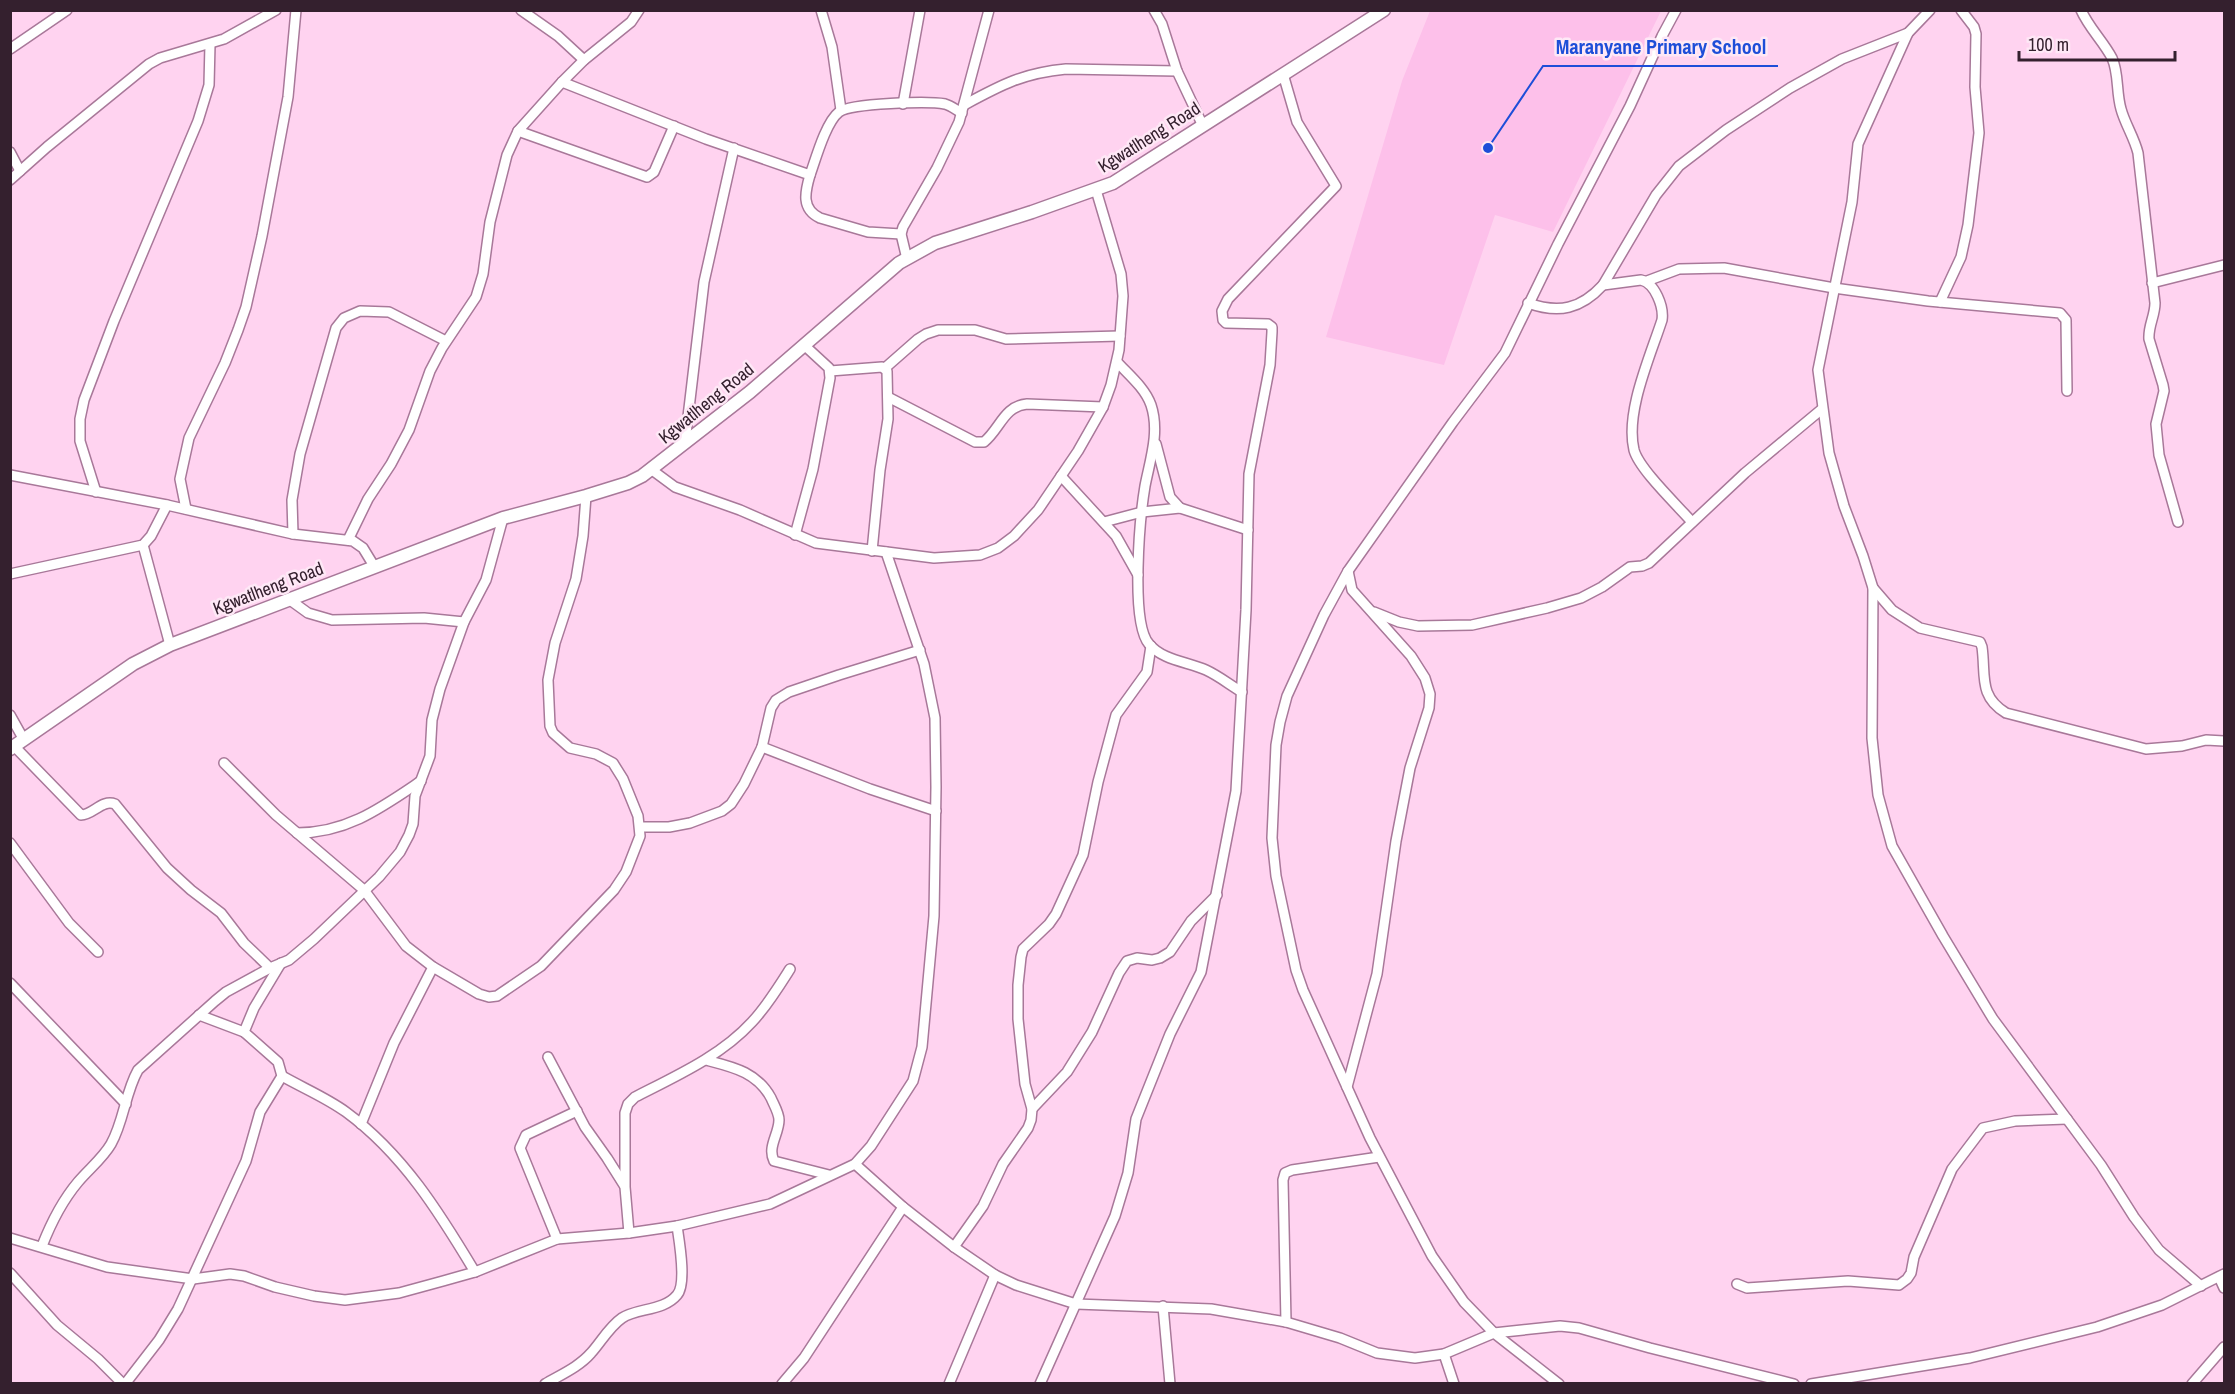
<svg xmlns="http://www.w3.org/2000/svg" width="2235" height="1394" font-family="'Archivo Narrow',sans-serif">
<style>
.built{fill:#fdc0ea}
.lines{fill:none;stroke-linecap:round;stroke-linejoin:round}
.minor-casing{stroke:#a87899;stroke-width:12}
.tertiary-casing{stroke:#a87899;stroke-width:15}
.minor{stroke:#fff;stroke-width:9}
.tertiary{stroke:#fff;stroke-width:12}
.labels{text-anchor:middle;dominant-baseline:central;stroke-width:5;stroke-linejoin:round;paint-order:stroke}
.street-label{font-size:18px;fill:#34202e;stroke:#fee8f6}
.leader{fill:none;stroke:#1d4ed8;stroke-width:2}
.callout-dot{fill:#1d4ed8;stroke:#fee8f6;stroke-width:2}
.callout-label{font-size:20px;text-anchor:middle;font-weight:bold;fill:#1d4ed8;stroke:#fee8f6;stroke-width:5;stroke-linejoin:round;paint-order:stroke}
</style>
<rect width="100%" height="100%" fill="#ffd3f0"/>
<!-- built -->
<path class="built" d="M1430,11H1661L1553,232L1495,215L1444,365L1326,337L1402,81Z"/>
<g class="lines">
<!-- minor casing -->
<g class="minor-casing">
<g id="minor">
<path d="M521,10L558,36L584,60"/>
<path d="M821,10L832,47L841,110"/>
<path d="M1154,10L1162,24L1177,71L1203,126"/>
<path d="M1930,10L1908,33L1858,144L1852,202L1818,370L1829,453L1844,506L1863,556L1873,588L1872,738L1878,795L1892,846L1943,936L1993,1019L2101,1165L2134,1217L2159,1250L2201,1286"/>
<path d="M2081,10C2089,28 2103,41 2112,58C2119,73 2116,92 2121,109C2125,124 2134,137 2138,153L2155,303C2155,316 2148,326 2149,339L2163,385L2164,391L2156,424L2159,455L2178,522"/>
<path d="M10,49L67,10"/>
<path d="M562,82L706,139L810,175C805,192 801,209 820,218L868,232L901,234"/>
<path d="M903,104L920,10"/>
<path d="M964,105C1001,85 1023,73 1066,69L1177,71"/>
<path d="M518,131L647,177L654,172L674,126"/>
<path d="M10,152L20,171"/>
<path d="M810,175C816,158 826,122 839,112C851,103 929,101 945,104C952,106 956,110 962,113"/>
<path d="M10,180L47,147L149,64L160,58L224,39L276,10"/>
<path d="M907,259L901,234L903,227L937,168L959,122L989,10"/>
<path d="M1647,281L1679,269L1724,268L1834,288L1928,301L2060,313L2066,320L2067,391"/>
<path d="M2152,283L2224,265"/>
<path d="M1603,285L1641,280C1655,283 1664,307 1662,320C1650,357 1625,412 1634,450C1639,469 1678,506 1692,522"/>
<path d="M1940,302L1961,257L1968,225L1979,133L1975,87L1976,34L1974,27L1961,10"/>
<path d="M1528,303C1559,314 1581,309 1603,285L1656,195L1679,166L1726,130L1790,88L1842,59L1908,33"/>
<path d="M1117,362C1129,375 1145,388 1151,405C1160,432 1150,460 1145,486C1140,516 1130,622 1149,644C1162,660 1188,662 1206,670C1219,676 1230,685 1242,692"/>
<path d="M885,368L918,339L926,334L938,330H975L1006,339L1120,336"/>
<path d="M830,371L882,367L887,371L888,419L880,470L872,551"/>
<path d="M888,397L975,442H984C1000,429 1004,406 1027,404L1103,407"/>
<path d="M685,442L704,282L734,148"/>
<path d="M1156,444L1170,497L1180,508"/>
<path d="M652,470L675,487L740,510L816,543L934,558L980,555L998,548L1014,536L1038,510L1078,451L1103,407L1111,385L1119,350L1123,296L1121,274L1096,190"/>
<path d="M10,475L167,505L293,534L353,541L363,548L374,566"/>
<path d="M1061,476L1116,536L1138,575"/>
<path d="M96,492L80,441V419L84,400L114,321L198,121L209,85L210,44"/>
<path d="M186,509L180,479L189,438L225,363L238,330L246,307L262,236L288,97L296,10"/>
<path d="M1104,522L1142,512L1180,508L1248,530"/>
<path d="M293,534L292,500L300,454L336,328L344,318L360,311L389,312L446,341"/>
<path d="M795,535L813,469L830,378L829,368L804,345"/>
<path d="M348,540L368,499L391,464L409,430L430,371L442,348L476,297L483,274L490,222L507,155L518,131L562,82L584,60L631,22L639,10"/>
<path d="M143,545L170,645"/>
<path d="M10,574L143,545L151,536L167,505"/>
<path d="M1873,588L1892,610L1920,628L1980,642L1982,647C1986,675 1978,696 2006,713L2146,749L2182,746L2206,740L2224,741"/>
<path d="M290,600L308,613L332,620L424,618L464,622"/>
<path d="M1374,612L1399,622L1418,626L1472,625L1547,608L1581,598L1602,587L1630,567L1642,566L1649,563L1745,473L1822,409"/>
<path d="M10,715L24,740"/>
<path d="M14,746L81,815C93,815 102,799 115,804L167,868L191,890L221,913L244,943L270,968L289,960L314,939L379,877L400,852L409,835L413,824L415,796L430,756L432,720L440,689L464,622L486,580L503,518"/>
<path d="M762,747L870,789L936,811"/>
<path d="M224,763L276,815L364,890L406,946L433,967L479,994L489,997L497,996L541,966L614,890L626,872L640,836L638,816L623,779L613,763L596,754L570,748L553,733L550,726L548,680L555,643L576,579L583,536L586,496"/>
<path d="M640,827H669L690,823L722,811L731,804L744,784L762,747L771,708L776,700L789,692L839,675L920,650"/>
<path d="M297,833C347,833 381,808 421,781"/>
<path d="M10,843L69,923L98,952"/>
<path d="M10,983L126,1104"/>
<path d="M199,1015L244,1032"/>
<path d="M548,1057L585,1127L607,1158L624,1185"/>
<path d="M706,1060C733,1067 757,1072 771,1098C774,1105 779,1113 779,1120C779,1134 767,1147 774,1161L829,1175"/>
<path d="M282,1076C303,1088 327,1098 346,1112C403,1154 439,1212 475,1272"/>
<path d="M1347,1087L1377,974L1396,841L1410,768L1429,708L1430,694L1425,678L1411,656L1352,590L1348,571"/>
<path d="M1032,1109L1067,1072L1092,1032L1119,973L1127,961L1137,958L1152,960L1160,958L1170,952L1191,921L1217,895"/>
<path d="M361,1124L394,1043L433,967"/>
<path d="M855,1164L903,1207L954,1247L995,1275L1016,1285L1076,1304L1211,1309L1286,1322L1340,1338L1377,1353L1415,1358L1444,1354L1494,1333L1560,1326L1579,1328L1650,1348L1794,1384"/>
<path d="M629,1233L625,1187V1113L628,1104L635,1097C676,1076 721,1056 752,1022C767,1006 778,988 790,969"/>
<path d="M10,1238L107,1267L193,1279L230,1274L244,1276L275,1287L314,1296L345,1300L399,1293L443,1281L475,1272L557,1239L629,1233L677,1226L770,1204L855,1164L871,1146L913,1081L922,1047L934,916L936,787L935,718L924,664L886,552"/>
<path d="M557,1239L520,1148L526,1135L577,1111"/>
<path d="M42,1246C51,1223 62,1201 78,1182C89,1169 103,1158 111,1144C124,1121 125,1093 138,1070L215,1001L226,992L270,968"/>
<path d="M954,1247L983,1206L1003,1164L1028,1128L1031,1120L1032,1109L1025,1084L1018,1019V985L1021,957L1023,949L1049,924L1056,914L1083,855L1098,782L1116,715L1147,672L1151,646"/>
<path d="M10,1273L57,1325L98,1359L123,1384"/>
<path d="M2219,1277L2224,1288"/>
<path d="M1737,1284L1747,1288L1848,1281L1899,1285L1907,1279L1911,1273L1914,1257L1952,1169L1983,1128L2015,1121L2067,1119"/>
<path d="M1163,1306L1170,1384"/>
<path d="M1286,1322L1283,1180L1285,1173L1292,1170L1379,1157"/>
<path d="M1444,1354L1454,1384"/>
<path d="M125,1384L159,1340L178,1309L246,1161L260,1112L282,1076L278,1062L244,1032L254,1008L281,963"/>
<path d="M545,1384C560,1375 579,1367 591,1353C601,1342 609,1327 622,1318C637,1308 664,1311 677,1295C687,1284 679,1240 677,1226"/>
<path d="M782,1384L804,1358L903,1207"/>
<path d="M949,1384L995,1275"/>
<path d="M1040,1384L1115,1216L1128,1173L1136,1119L1170,1034L1201,972L1236,791L1246,610L1249,474L1270,365L1272,332V327L1268,324L1226,323L1223,320L1222,311L1228,299L1336,186L1297,122L1283,74"/>
<path d="M1559,1384L1494,1333L1464,1302L1432,1256L1370,1138L1303,990L1296,970L1276,876L1272,838L1276,745L1280,722L1287,696L1324,615L1348,571L1453,422L1505,353L1558,244L1630,106L1662,36L1676,10"/>
<path d="M1811,1384L1970,1358L2097,1327L2162,1305L2224,1274"/>
<path d="M2192,1384L2224,1347"/>
</g>
</g>
<!-- tertiary casing -->
<g class="tertiary-casing">
<path id="tertiary" d="M10,749L133,664L170,645L503,518L586,496L628,483L642,476L750,392L899,263L935,243L1032,212L1113,183L1384,10"/>
</g>
<!-- minor -->
<use href="#minor" class="minor"/>
<!-- tertiary -->
<use href="#tertiary" class="tertiary"/>
</g>
<g class="labels">
<!-- street labels -->
<g class="street-label">
<text transform="translate(1149 137) rotate(-32)">Kgwatlheng Road</text>
<text transform="translate(706 403) rotate(-39)">Kgwatlheng Road</text>
<text transform="translate(268 588) rotate(-21)">Kgwatlheng Road</text>
</g>
</g>
<!-- callouts -->
<path class="leader" d="M1488 148L1543 66H1778"/>
<circle class="callout-dot" cx="1488" cy="148" r="6"/>
<g class="callout-label">
<text x="1661" y="54">Maranyane Primary School</text>
</g>
<!-- border -->
<rect width="2235" height="1394" fill="none" stroke="#34202e" stroke-width="24"/>
<!-- scale -->
<path d="M2019 51v9h156v-9" fill="none" stroke="#34202e" stroke-width="3"/>
<text x="2028" y="51" font-size="18" fill="#34202e" stroke="#fee8f6" stroke-width="4.5" paint-order="stroke">100 m</text>
</svg>
